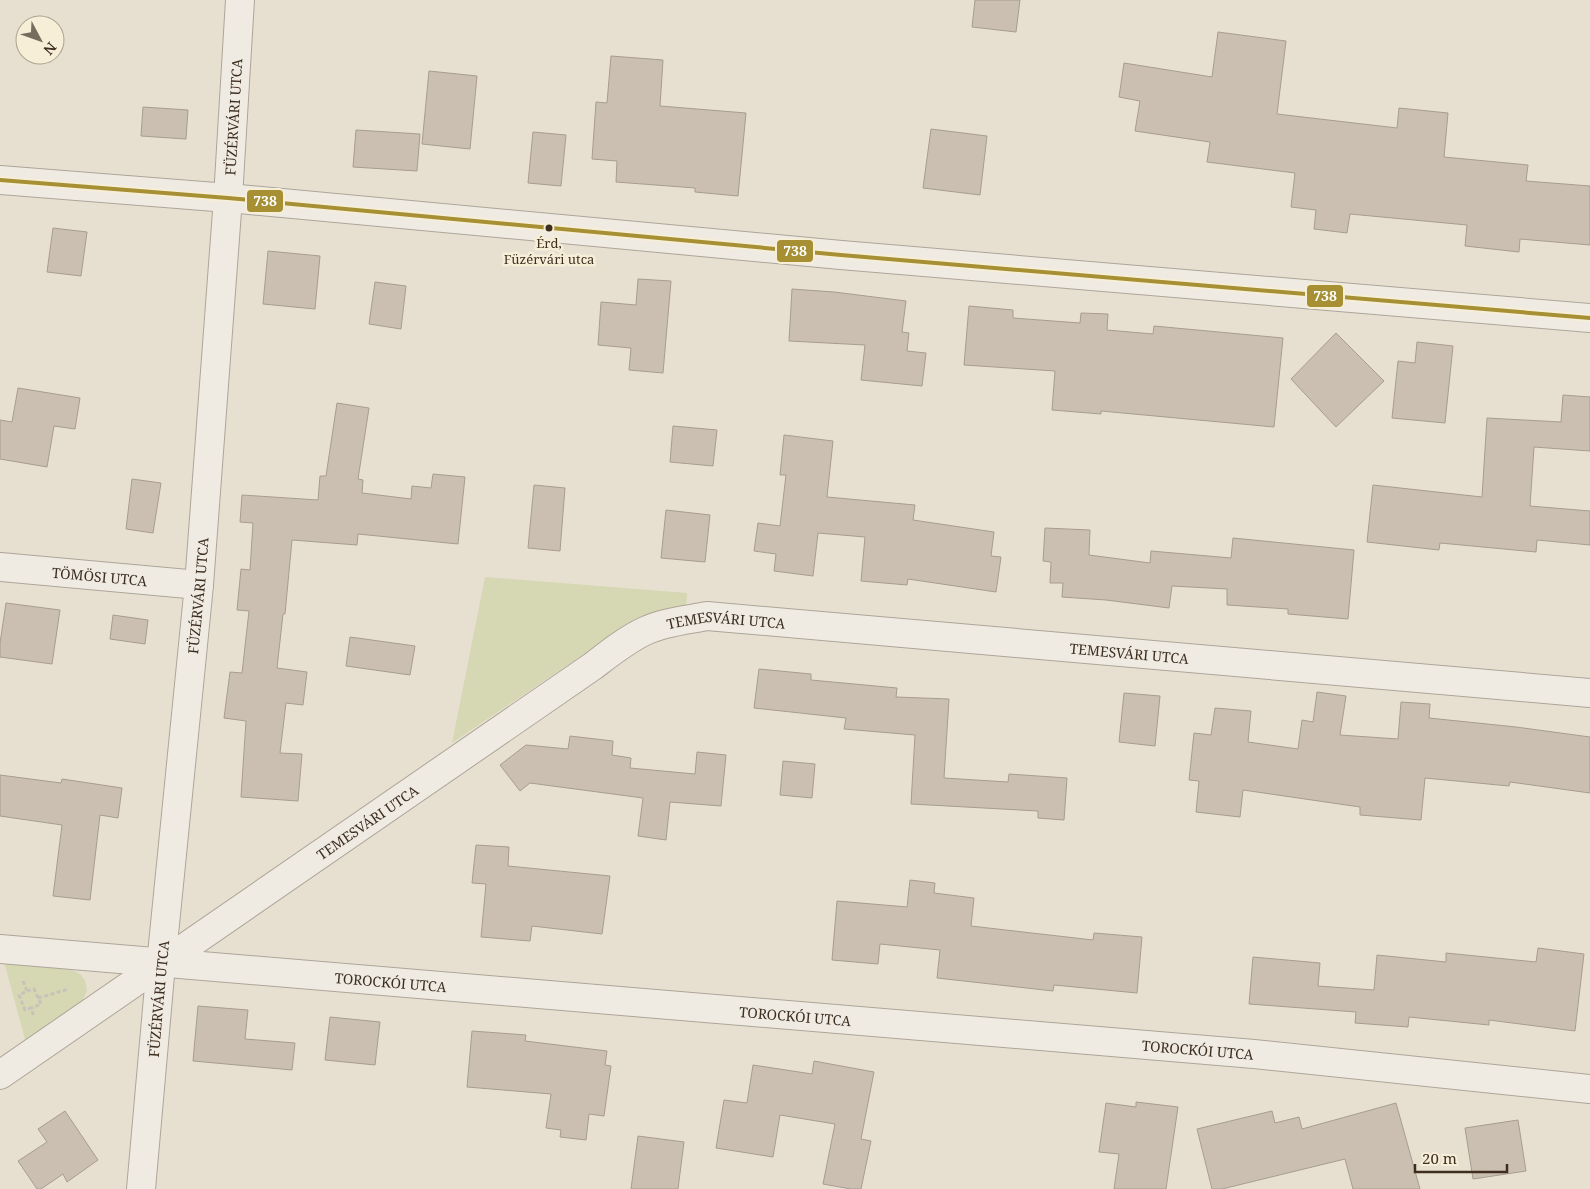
<svg xmlns="http://www.w3.org/2000/svg" width="1590" height="1189" font-family="'Noto Serif',serif">
<style>
.green{fill:#d6d7b3}
.building{fill:#cbbfb2;stroke:#a89c90}
.lines{fill:none;stroke-linecap:round;stroke-linejoin:round}
.minor-casing{stroke:#ada599;stroke-width:30}
.path{stroke:#c8c2b9;stroke-width:3;stroke-dasharray:4 2.5;stroke-linecap:butt}
.minor{stroke:#efebe3;stroke-width:28}
.bus-1-casing{stroke:#f7eed8;stroke-width:8}
.bus-1{stroke:#a69033;stroke-width:4}
.bus-dot{fill:#3d2e20;stroke:#f7eed8;stroke-width:2}
.labels{text-anchor:middle;dominant-baseline:central;stroke-width:5;stroke-linejoin:round;paint-order:stroke}
.bus-label{font-size:13px;fill:#3d2e20;stroke:#f7eed8}
.street-label{font-size:14px;fill:#3d2e20;stroke:#f7eed8}
.line-badge{stroke:#f7eed8;stroke-width:2}
.badge-label{font-size:14px;text-anchor:middle;font-weight:bold;fill:#fff}
</style>
<rect width="100%" height="100%" fill="#e7e0d1"/>
<!-- green -->
<g class="green">
<path d="M485,577L687,593L686,612L655,618L606,639L452,743Z"/>
<path d="M3,958L72,970L80,974L85,980L87,991L82,1002L26,1043Z"/>
</g>
<!-- building -->
<g class="building">
<path d="M975,0H1020L1016,32L972,27Z"/>
<path d="M1218,32L1286,41L1277,114L1397,128L1399,108L1448,113L1444,157L1528,165L1526,181L1590,186V245L1520,239L1519,252L1465,246L1467,225L1350,214L1347,233L1314,229L1316,210L1291,207L1295,173L1207,162L1210,142L1135,131L1140,101L1119,97L1124,63L1212,77Z"/>
<path d="M611,56L663,60L660,106L746,113L738,196L695,192V188L616,182L617,161L592,159L596,102L607,103Z"/>
<path d="M429,71L477,76L470,149L422,144Z"/>
<path d="M143,107L188,110L186,139L141,136Z"/>
<path d="M931,129L987,136L980,195L923,188Z"/>
<path d="M356,130L420,134L417,171L353,167Z"/>
<path d="M533,132L566,135L561,186L528,183Z"/>
<path d="M53,228L87,232L81,276L47,272Z"/>
<path d="M268,251L320,256L315,309L263,304Z"/>
<path d="M638,279L671,281L663,373L629,370L631,348L598,345L601,302L636,305Z"/>
<path d="M375,282L406,286L401,329L369,324Z"/>
<path d="M792,289L834,292L906,301L902,332L909,333L907,351L926,353L922,386L861,380L865,345L789,341Z"/>
<path d="M969,306L1013,310V318L1080,323L1081,313L1108,314L1107,330L1153,334L1154,326L1283,338L1274,427L1101,411V414L1052,410L1055,371L964,365Z"/>
<path d="M1336,333L1384,381L1336,427L1291,379Z"/>
<path d="M1417,342L1453,346L1445,423L1392,418L1398,361L1415,363Z"/>
<path d="M18,388L80,398L75,429L54,426L47,467L0,459V420L12,422Z"/>
<path d="M1563,395L1590,397V451L1534,447L1530,506L1590,511V545L1537,540L1536,552L1440,543L1439,550L1367,542L1373,485L1482,497L1487,418L1561,422Z"/>
<path d="M337,403L369,408L358,479L363,480L362,493L411,499L412,486L431,488L433,474L465,477L458,544L358,534L357,545L292,540L285,614H283L277,668L307,672L303,705L286,703L280,753L302,754L298,801L241,797L246,721L224,718L230,672L242,673L249,611L237,610L241,569L250,570L253,523L240,522L242,495L318,500L320,476H326Z"/>
<path d="M673,426L717,430L713,466L670,462Z"/>
<path d="M784,435L833,441L827,497L915,505L913,520L994,532L991,556L1001,557L996,592L908,579L907,585L861,581L865,537L818,533L813,576L774,571L776,554L754,551L758,523L780,526L786,475H780Z"/>
<path d="M132,479L161,483L153,533L126,529Z"/>
<path d="M534,485L565,488L560,551L528,548Z"/>
<path d="M666,510L710,515L705,562L661,558Z"/>
<path d="M1045,528L1090,530L1089,555L1150,563L1151,551L1231,558L1233,538L1354,550L1348,619L1288,614V609L1227,605V589L1172,586L1169,608L1106,600L1062,597L1063,583H1050L1051,562L1043,561Z"/>
<path d="M6,603L60,610L52,664L0,657V643Z"/>
<path d="M113,615L148,620L145,644L110,639Z"/>
<path d="M350,637L415,646L410,675L346,666Z"/>
<path d="M759,669L811,674V680L897,688L896,697L949,699L944,778L1008,782L1009,774L1067,778L1064,820L1038,818V811L911,804L915,735L844,729L846,718L754,708Z"/>
<path d="M1317,692L1346,696L1340,735L1398,739L1401,702L1430,704L1429,718L1516,727L1590,737V793L1510,782L1509,786L1425,778L1421,820L1360,815V807L1243,790L1240,817L1196,812L1199,781L1189,780L1194,733L1211,735L1215,708L1251,711L1248,742L1298,749L1302,720L1313,722Z"/>
<path d="M1124,693L1160,696L1155,746L1119,742Z"/>
<path d="M570,736L613,741L612,755L631,758L630,768L695,774L697,752L726,755L721,806L670,802L666,840L638,836L643,798L530,783L520,791L500,765L526,745L568,749Z"/>
<path d="M783,761L815,764L812,798L780,795Z"/>
<path d="M0,775L61,783L62,779L122,788L118,818L100,815L90,900L53,896L62,825L0,816Z"/>
<path d="M476,845L509,847L508,866L610,876L602,934L532,926L530,941L481,937L486,884L472,883Z"/>
<path d="M910,880L935,883L934,893L974,898L971,926L1093,940L1094,933L1142,937L1137,993L1054,985L1053,991L937,978L940,950L880,944L878,964L832,960L837,901L907,907Z"/>
<path d="M1538,948L1584,954L1575,1031L1489,1020V1025L1409,1017L1408,1027L1355,1023L1356,1012L1249,1004L1253,957L1320,963L1318,986L1374,990L1377,955L1446,962V953L1536,962Z"/>
<path d="M198,1006L248,1010L245,1039L295,1043L292,1070L193,1061Z"/>
<path d="M330,1017L380,1022L375,1065L325,1060Z"/>
<path d="M472,1031L526,1035L525,1041L607,1051L605,1065L611,1066L604,1116L589,1114L586,1140L560,1137L561,1130L546,1128L551,1094L467,1087Z"/>
<path d="M814,1061L874,1072L861,1139L871,1141L861,1189H851L823,1184L835,1124L780,1115L773,1157L716,1148L724,1100L747,1103L753,1065L812,1074Z"/>
<path d="M1136,1102L1178,1107L1166,1189H1114L1119,1154L1099,1152L1106,1103L1136,1107Z"/>
<path d="M1396,1103L1420,1189H1353L1345,1159L1222,1189H1212L1197,1129L1272,1111L1275,1123L1299,1117L1302,1129Z"/>
<path d="M65,1111L98,1160L67,1182L63,1174L41,1189H37L18,1161L47,1142L38,1129Z"/>
<path d="M1518,1120L1526,1171L1473,1179L1465,1128Z"/>
<path d="M638,1136L684,1142L678,1189H631Z"/>
</g>
<g class="lines">
<!-- minor casing -->
<g class="minor-casing">
<g id="minor">
<path d="M0,180L228,198L841,255L1590,318"/>
<path id="s1" d="M0,567L199,585"/>
<path id="s2" d="M0,949L1254,1054L1590,1089"/>
<path id="s3" d="M0,1075L593,666C610,653 626,640 645,631C664,622 687,620 707,616L1590,693"/>
<path id="s4" d="M141,1189L161,964L199,585L228,198L240,0"/>
</g>
</g>
<!-- path -->
<g class="path">
<path d="M23,981L27,991L19,995L25,1010L31,1008L34,1017"/>
<path d="M27,991L34,989L41,1004L31,1008"/>
<path d="M38,998L69,989"/>
</g>
<!-- minor -->
<use href="#minor" class="minor"/>
<!-- bus-1 casing -->
<g class="bus-1-casing">
<path id="bus-1" d="M0,180L228,198L841,255L1590,318"/>
</g>
<!-- bus-1 -->
<use href="#bus-1" class="bus-1"/>
</g>
<!-- markers -->
<circle class="bus-dot" cx="549" cy="228" r="4.5"/>
<g class="labels">
<!-- bus labels -->
<g class="bus-label">
<text x="549" y="243">Érd,<tspan x="549" dy="16">Füzérvári utca</tspan></text>
</g>
<!-- street labels -->
<g class="street-label">
<text stroke="none"><textPath href="#s4" startOffset="1076">FÜZÉRVÁRI UTCA</textPath></text>
<text stroke="none"><textPath href="#s1" startOffset="100">TÖMÖSI UTCA</textPath></text>
<text stroke="none"><textPath href="#s4" startOffset="596">FÜZÉRVÁRI UTCA</textPath></text>
<text stroke="none"><textPath href="#s3" startOffset="866">TEMESVÁRI UTCA</textPath></text>
<text stroke="none"><textPath href="#s3" startOffset="1271">TEMESVÁRI UTCA</textPath></text>
<text stroke="none"><textPath href="#s3" startOffset="446">TEMESVÁRI UTCA</textPath></text>
<text stroke="none"><textPath href="#s2" startOffset="392">TOROCKÓI UTCA</textPath></text>
<text stroke="none"><textPath href="#s4" startOffset="191">FÜZÉRVÁRI UTCA</textPath></text>
<text stroke="none"><textPath href="#s2" startOffset="798">TOROCKÓI UTCA</textPath></text>
<text stroke="none"><textPath href="#s2" startOffset="1202">TOROCKÓI UTCA</textPath></text>
</g>
</g>
<g class="line-badge">
<rect x="246" y="189" width="38" height="24" rx="5" fill="#a69033"/>
<rect x="776" y="239" width="38" height="24" rx="5" fill="#a69033"/>
<rect x="1306" y="284" width="38" height="24" rx="5" fill="#a69033"/>
</g>
<g class="badge-label">
<text x="265" y="206">738</text>
<text x="795" y="256">738</text>
<text x="1325" y="301">738</text>
</g>
<!-- north arrow -->
<g transform="translate(40 40) rotate(131)"><circle r="24" fill="#f7eed8" stroke="#ada18e"/>
<path d="M0-4L9 19L0 12L-9 19Z" fill="#786c5e"/>
<text y="-8" font-size="14" font-weight="bold" text-anchor="middle" fill="#3d2e20">N</text>
</g>
<!-- scale -->
<path d="M1415 1164v8h92v-8" fill="none" stroke="#3d2e20" stroke-width="2.5"/>
<text x="1422" y="1164" font-size="15" fill="#3d2e20" stroke="#f7eed8" stroke-width="4" paint-order="stroke">20 m</text>
</svg>
